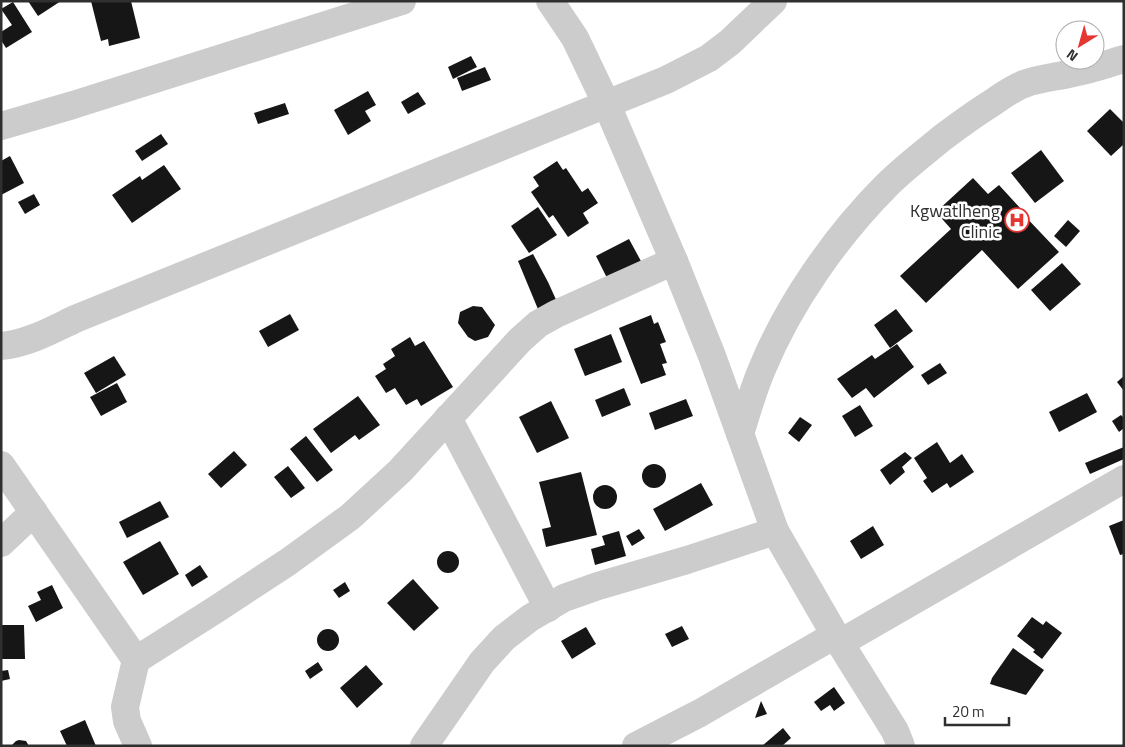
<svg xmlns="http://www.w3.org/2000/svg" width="1125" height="747" font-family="'Titillium Web',sans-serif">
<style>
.building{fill:#161616}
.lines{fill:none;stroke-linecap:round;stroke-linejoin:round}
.minor{stroke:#ccc;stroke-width:28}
.labels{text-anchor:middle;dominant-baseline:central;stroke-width:5;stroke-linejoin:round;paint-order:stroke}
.poi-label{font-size:18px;fill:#2f2f2f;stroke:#fff;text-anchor:end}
</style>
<rect width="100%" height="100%" fill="#fff"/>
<!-- building -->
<g class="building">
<path d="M28,1H61L38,16Z"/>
<path d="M91,1H131L140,38L109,46L108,39L101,41Z"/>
<path d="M13,2L32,32L6,48L1,40V32L12,25L1,9Z"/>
<path d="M471,56L477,67L453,79L448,67Z"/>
<path d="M485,67L491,80L462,91L457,78Z"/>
<path d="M368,91L376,105L365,111L371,121L348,135L334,110Z"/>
<path d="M418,92L426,104L408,114L401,102Z"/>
<path d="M285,103L289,114L258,124L254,113Z"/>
<path d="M1110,109L1124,123V144L1111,156L1087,131Z"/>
<path d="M161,134L168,144L142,161L135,151Z"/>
<path d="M1041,150L1064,181L1035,203L1011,173Z"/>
<path d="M10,156L24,183L1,195V161Z"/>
<path d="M557,161L563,170L566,168L582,192L588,188L598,203L583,213L589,223L568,237L553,215L549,218L531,192L539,186L533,177Z"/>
<path d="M164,165L181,189L132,223L112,195L140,176L142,180Z"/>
<path d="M973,178L988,194L999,185L1021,209L1010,218L1013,221L1022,213L1059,252L1018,289L982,250L926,303L900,276L951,229L936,212Z"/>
<path d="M34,194L40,205L25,214L18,202Z"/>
<path d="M538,207L557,235L529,253L511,226Z"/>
<path d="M1068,220L1080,231L1066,247L1054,236Z"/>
<path d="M629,239L642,263L608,280L596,256Z"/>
<path d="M533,254L548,282L558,304L540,314L518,261Z"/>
<path d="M1062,263L1081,284L1050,311L1031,290Z"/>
<path d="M473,306L482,307L495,325L488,337L475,341L468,337L458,323L460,312Z"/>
<path d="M896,309L913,331L890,348L874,325Z"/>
<path d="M290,314L299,330L268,347L259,331Z"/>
<path d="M651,315L654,324L658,322L666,342L660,344L667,363L662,364L666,375L641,384L619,328Z"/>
<path d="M611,334L622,362L585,376L574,349Z"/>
<path d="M410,337L415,346L424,341L453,387L421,406L417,399L406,405L395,388L386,393L375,376L386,369L383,364L395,356L391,349Z"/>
<path d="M897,344L914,367L874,398L866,388L852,398L837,379L872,355L875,359Z"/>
<path d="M114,356L126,375L96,393L84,373Z"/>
<path d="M940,363L947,373L928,385L921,375Z"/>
<path d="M1124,376V391L1117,382Z"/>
<path d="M117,383L127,402L101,416L90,397Z"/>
<path d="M624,388L631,405L602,417L595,400Z"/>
<path d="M1087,393L1097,412L1059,432L1049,412Z"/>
<path d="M358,396L380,425L359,440L355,435L331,453L313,429Z"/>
<path d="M686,399L693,416L655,430L649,413Z"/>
<path d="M551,401L569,438L537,453L519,417Z"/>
<path d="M860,405L873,426L855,437L842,416Z"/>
<path d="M1121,415L1124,418V428L1119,432L1112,421Z"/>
<path d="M800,417L812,425L799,442L788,433Z"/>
<path d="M306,436L333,470L317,482L290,449Z"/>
<path d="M937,442L950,463L962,454L974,472L950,488L947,483L932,493L923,481L927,478L914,458Z"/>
<path d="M1124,447V459L1090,474L1085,463Z"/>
<path d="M234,451L247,465L221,488L208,474Z"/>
<path d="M905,452L912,458L902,467L905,472L890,485L880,470Z"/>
<circle cx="654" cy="476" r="12"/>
<path d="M288,466L305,488L291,498L274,477Z"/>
<path d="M581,472L597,535L546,547L542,529L551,527L539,482Z"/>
<path d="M701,483L713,505L665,531L653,509Z"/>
<circle cx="605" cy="497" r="12"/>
<path d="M160,501L169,517L127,538L119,522Z"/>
<path d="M1124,520V554L1120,555L1109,526Z"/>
<path d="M873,526L884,545L861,559L850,541Z"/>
<path d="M639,529L645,538L632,546L626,536Z"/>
<path d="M619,531L626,556L595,565L591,549L605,545L602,536Z"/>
<path d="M160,541L179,574L143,595L123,562Z"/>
<circle cx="448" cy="562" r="11"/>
<path d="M200,565L208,577L192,587L185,575Z"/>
<path d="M413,579L439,608L414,631L387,603Z"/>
<path d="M345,582L350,591L339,598L333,590Z"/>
<path d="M52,585L63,608L36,622L28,606L41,600L37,592Z"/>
<path d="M1032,617L1043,625L1046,621L1062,633L1042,659L1033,652L1035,650L1017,636Z"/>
<path d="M1,625H24L25,659H1Z"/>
<path d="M682,626L689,639L672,647L665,634Z"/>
<path d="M586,627L596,644L572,659L561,641Z"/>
<circle cx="328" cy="640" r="11"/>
<path d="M1013,648L1044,670L1026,695L990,684L992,678Z"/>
<path d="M318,662L323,670L310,679L305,671Z"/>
<path d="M366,665L383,684L357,708L340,688Z"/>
<path d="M8,670L10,679L1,681V671Z"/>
<path d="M834,687L845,703L834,711L830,705L821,711L814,702Z"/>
<path d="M761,701L767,714L755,718Z"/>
<path d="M85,720L96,746H67L60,731Z"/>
<path d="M783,728L791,738L782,746H762Z"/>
<path d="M19,740L26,741L29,746H11L16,741Z"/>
</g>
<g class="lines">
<!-- minor -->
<g class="minor">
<path d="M550,1L575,38L607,105L674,261L712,356L775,531L835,635L895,731L901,746"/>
<path d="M1,126L73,105L402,1"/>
<path d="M1,346C27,344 52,330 75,319L666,80L709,58L730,42L773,1"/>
<path d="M448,418L548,608"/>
<path d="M740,434C747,412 753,390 762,369C789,303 837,235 887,185C904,168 924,153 942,138C958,126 974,114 992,103C1002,96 1013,88 1024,84C1040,78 1056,77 1073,73C1090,70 1107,64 1124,59"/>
<path d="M1,465L136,660L125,707L127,721L138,746"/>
<path d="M1,543L34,512"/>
<path d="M840,643L1124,479"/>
<path d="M136,660L215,610L288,562L350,517L400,471L520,340L538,324L556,314L674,261"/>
<path d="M424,746L482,662L504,638L530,618L564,598L598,586L687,560L775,531"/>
<path d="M636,746L700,713L835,635"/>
</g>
</g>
<!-- icons -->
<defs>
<g id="hospital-ring" transform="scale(1.25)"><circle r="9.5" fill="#fff" stroke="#e53632" stroke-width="1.5"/><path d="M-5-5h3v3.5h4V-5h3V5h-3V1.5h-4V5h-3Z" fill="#e53632"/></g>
</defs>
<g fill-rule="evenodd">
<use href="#hospital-ring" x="1017" y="220"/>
</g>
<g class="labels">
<!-- poi labels -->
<g class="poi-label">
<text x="1000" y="210">Kgwatlheng<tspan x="1000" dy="21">Clinic</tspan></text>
</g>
</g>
<!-- border -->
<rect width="1125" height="747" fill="none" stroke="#2f2f2f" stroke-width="5"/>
<!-- north arrow -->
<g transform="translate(1080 45) rotate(217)"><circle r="24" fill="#ffffff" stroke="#acacac"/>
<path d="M0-4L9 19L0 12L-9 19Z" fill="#e53632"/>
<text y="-8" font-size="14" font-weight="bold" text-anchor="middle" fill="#2f2f2f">N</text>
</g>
<!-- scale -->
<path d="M945 717v8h64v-8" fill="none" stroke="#2f2f2f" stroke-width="2.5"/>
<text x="952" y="717" font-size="15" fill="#2f2f2f" stroke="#ffffff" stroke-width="4" paint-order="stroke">20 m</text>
</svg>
